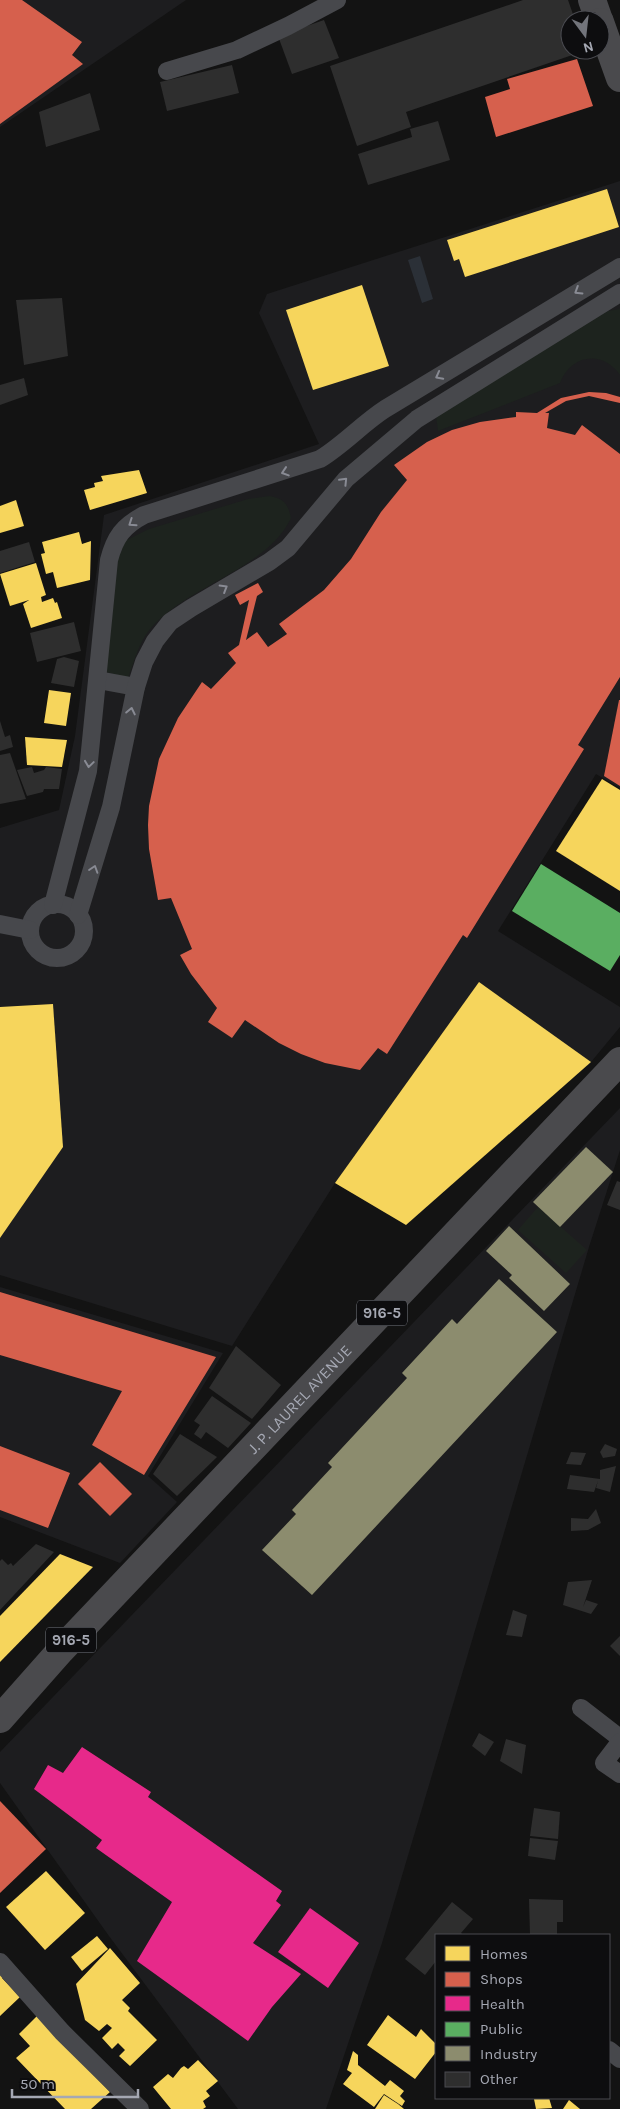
<svg xmlns="http://www.w3.org/2000/svg" width="620" height="2109" font-family="Karla,sans-serif">
<style>
.built{fill:#1d1d1f}
.green{fill:#1d231e}
.water{fill:#2b3037}
.homes{fill:#f6d55c}
.shops{fill:#d6604d}
.health{fill:#e7298a}
.public{fill:#5aae61}
.industry{fill:#8c8c6e}
.building{fill:#2e2e2e}
.lines{fill:none;stroke-linecap:round;stroke-linejoin:round}
.minor{stroke:#47484c;stroke-width:18}
.primary{stroke:#4a4a4d;stroke-width:28}
.oneway{stroke:#898b94}
.labels{text-anchor:middle;dominant-baseline:central;stroke-width:5;stroke-linejoin:round;paint-order:stroke}
.shield{fill:#0d0d0f;stroke:#777a82;stroke-width:1}
.shield-label{font-size:15px;font-weight:bold;fill:#a5a8b3}
.street-label{font-size:16px;fill:#a5a8b3;stroke:#0d0d0f}
</style>
<rect width="100%" height="100%" fill="#131313"/>
<!-- built -->
<g class="built">
<path d="M0,0H186L0,127Z"/>
<path d="M620,181V788L596,774L498,931L620,1007V1027L591,1062L406,1225L335,1183L232,1346L0,1275V828L59,810L75,736L104,515L319,444L259,313L267,294Z"/>
<path d="M620,1108V1150L589,1247L382,1943L326,2109H238L109,1936L0,1783V1752Z"/>
<path d="M0,1287L223,1353L148,1476L177,1502L120,1563L0,1517Z"/>
</g>
<!-- green -->
<g class="green">
<path d="M620,309V375C603,350 571,354 560,383L438,431L436,416L608,311Z"/>
<path d="M269,496C284,498 288,504 291,518C267,569 188,585 150,629C139,642 134,662 128,678L106,672L118,560L125,541L149,529L248,499Z"/>
<path d="M538,1207L587,1250L566,1273L518,1230Z"/>
</g>
<!-- water -->
<path class="water" d="M420,256L433,299L422,303L408,260Z"/>
<!-- homes -->
<g class="homes">
<path d="M607,189L619,227L465,277L459,259L454,261L447,240Z"/>
<path d="M362,285L389,366L313,390L286,310Z"/>
<path d="M139,470L147,493L90,510L84,490L95,487L94,483L103,481L101,476Z"/>
<path d="M16,500L24,526L0,533V506Z"/>
<path d="M79,532L82,544L91,541L90,580L57,588L53,572L46,574L41,554L45,553L42,542Z"/>
<path d="M36,563L46,595L41,597L42,602L53,598L55,603L57,602L62,618L31,628L23,604L29,600L10,606L0,574Z"/>
<path d="M49,690L71,693L66,726L44,723Z"/>
<path d="M25,737L67,740L62,767L27,765Z"/>
<path d="M602,779L620,790V891L556,851Z"/>
<path d="M479,982L591,1062L406,1225L335,1183Z"/>
<path d="M53,1004L63,1147L0,1238V1007Z"/>
<path d="M60,1554L93,1567L0,1662V1616Z"/>
<path d="M46,1871L85,1913L45,1950L6,1907Z"/>
<path d="M97,1936L108,1949L82,1971L71,1957Z"/>
<path d="M110,1948L140,1983L122,2000L130,2008L128,2011L157,2040L130,2066L119,2056L125,2050L118,2043L112,2049L102,2038L112,2028L107,2024L99,2031L85,2020L76,1984Z"/>
<path d="M0,1970L5,1975L2,1978L20,1997L0,2016Z"/>
<path d="M388,2015L416,2037L421,2029L436,2044V2052L415,2079L367,2045Z"/>
<path d="M37,2016L110,2092L91,2109H65L16,2058L30,2046L19,2034Z"/>
<path d="M353,2051L358,2055V2065L385,2086L390,2080L404,2091L400,2096L405,2101L402,2106L384,2094L374,2107L343,2084L352,2073L347,2070Z"/>
<path d="M198,2060L218,2081L206,2091L210,2096L203,2101L206,2107L203,2109H171L153,2087L168,2074L173,2078L181,2068L184,2066L188,2069Z"/>
<path d="M384,2095L398,2104L404,2109H375Z"/>
<path d="M540,2098H549L552,2108L536,2109L534,2099Z"/>
<path d="M569,2100L580,2109H563Z"/>
</g>
<!-- shops -->
<g class="shops">
<path d="M0,0H22L82,42L72,55L83,64L0,124Z"/>
<path d="M577,59L593,106L496,137L485,97L510,89L507,79Z"/>
<path d="M589,392L606,393L620,397V403L589,396L566,401L545,413H549L547,428L575,435L582,425L620,454V677L578,745L584,749L467,938L463,935L387,1054L378,1048L360,1070L325,1063L301,1054L279,1043L245,1020L232,1038L208,1022L217,1008L191,974L180,955L192,949L171,898L158,900L149,849L148,825L149,806L159,759L178,718L202,682L211,689L236,663L228,653L239,645L249,600L240,605L235,595L258,583L263,592L257,596L246,640L257,632L268,647L287,634L279,624L324,590L351,559L381,512L407,480L394,465L427,442L452,430L480,422L516,417V412L537,413L561,398Z"/>
<path d="M619,700H620V786L604,776Z"/>
<path d="M0,1292L216,1357L144,1475L92,1445L122,1391L0,1355Z"/>
<path d="M0,1446L70,1473L48,1528L0,1510Z"/>
<path d="M100,1462L132,1494L110,1516L78,1484Z"/>
<path d="M0,1801L46,1849L0,1893Z"/>
</g>
<!-- health -->
<g class="health">
<path d="M82,1747L151,1792L148,1797L282,1891L276,1901L281,1905L253,1943L301,1974L272,2007L248,2041L137,1961L172,1902L96,1848L102,1840L34,1789L48,1765L63,1773Z"/>
<path d="M310,1908L359,1943L328,1988L278,1952Z"/>
</g>
<!-- public -->
<path class="public" d="M541,864L620,913V955L610,971L512,911Z"/>
<!-- industry -->
<g class="industry">
<path d="M586,1147L613,1172L560,1227L533,1202Z"/>
<path d="M509,1226L570,1284L544,1311L509,1278L512,1275L486,1251Z"/>
<path d="M499,1279L557,1332L312,1595L262,1550L296,1514L292,1510L332,1467L328,1463L407,1378L402,1373L452,1319L457,1324Z"/>
</g>
<!-- building -->
<g class="building">
<path d="M523,0H568L575,20H570V50H587L406,112L411,127L357,146L330,66Z"/>
<path d="M324,20L339,58L292,74L278,36Z"/>
<path d="M232,65L239,93L167,111L160,82Z"/>
<path d="M90,93L100,130L46,147L39,112Z"/>
<path d="M438,121L450,160L368,185L358,154L412,137L410,129Z"/>
<path d="M62,298L68,356L24,365L16,300Z"/>
<path d="M24,378L28,395L0,405V385Z"/>
<path d="M29,542L35,562L0,573V551Z"/>
<path d="M74,622L81,651L37,662L30,633Z"/>
<path d="M64,657L79,661L74,687L51,683L57,659Z"/>
<path d="M0,721L5,737L10,735L13,747L0,751Z"/>
<path d="M10,753L26,799L0,804V755Z"/>
<path d="M32,767L34,773L44,770L46,767L62,769L59,789H44L43,792L27,796L17,770Z"/>
<path d="M617,1181L620,1182V1210L607,1205Z"/>
<path d="M236,1346L281,1385L252,1419L209,1388Z"/>
<path d="M212,1396L251,1423L228,1448L206,1432L201,1439L194,1434L200,1425L194,1421Z"/>
<path d="M180,1434L217,1457L177,1496L153,1474Z"/>
<path d="M605,1444L617,1449L615,1456L603,1458L600,1452Z"/>
<path d="M571,1452L586,1453L581,1465L566,1464Z"/>
<path d="M616,1466L610,1492L596,1488L598,1481L594,1492L567,1489L570,1475L600,1479V1470Z"/>
<path d="M596,1509L601,1523L588,1530L571,1531V1518L588,1519Z"/>
<path d="M36,1544L54,1552L0,1610V1561L2,1559L8,1565L11,1563L13,1566Z"/>
<path d="M592,1580L583,1607L586,1600L598,1604L591,1614L563,1605L568,1582Z"/>
<path d="M513,1610L527,1615L522,1637L506,1635Z"/>
<path d="M620,1636V1656L610,1646Z"/>
<path d="M479,1733L494,1742L485,1756L472,1746Z"/>
<path d="M506,1739L526,1745L522,1774L500,1761Z"/>
<path d="M534,1808L560,1812L558,1839L530,1836Z"/>
<path d="M530,1838L558,1841L555,1860L528,1856Z"/>
<path d="M529,1899L563,1900V1922H557V1935H530Z"/>
<path d="M452,1902L473,1919L461,1933L463,1935H436V1961L425,1975L405,1959Z"/>
</g>
<g class="lines">
<!-- minor -->
<g class="minor">
<path d="M167,71L237,50L288,26L337,0"/>
<path d="M98,680L136,687"/>
<circle cx="57" cy="931" r="27"/>
<path d="M53,905L88,771L109,560C115,537 123,526 144,515L320,459C343,445 362,424 385,409L620,267"/>
<path d="M78,915L111,807L136,687L144,662L155,641L170,622L191,608L269,562L288,548L346,479L417,419L620,293"/>
<path d="M0,924L30,930"/>
<path d="M581,1708L620,1738"/>
<path d="M620,1742L604,1763L620,1774"/>
<path d="M0,1962L62,2032L140,2109"/>
<path d="M609,2050L620,2059"/>
</g>
<!-- primary -->
<g class="primary">
<path d="M592,0L599,20"/>
<path d="M600,22L620,78"/>
<path id="s1" d="M0,1719L61,1650L620,1061"/>
</g>
</g>
<!-- one-way arrows -->
<defs><path id="oneway-chevron" d="M-2-3.5L2.5 0L-2 3.5" fill="none" stroke-width="1.6" stroke-linecap="round" stroke-linejoin="round" transform="scale(1.25)"/></defs>
<g class="oneway">
<use href="#oneway-chevron" transform="translate(578 291) rotate(148)"/>
<use href="#oneway-chevron" transform="translate(439 376) rotate(152)"/>
<use href="#oneway-chevron" transform="translate(285 472) rotate(162)"/>
<use href="#oneway-chevron" transform="translate(344 481) rotate(-46)"/>
<use href="#oneway-chevron" transform="translate(132 523) rotate(146)"/>
<use href="#oneway-chevron" transform="translate(224 588) rotate(-31)"/>
<use href="#oneway-chevron" transform="translate(131 711) rotate(-78)"/>
<use href="#oneway-chevron" transform="translate(89 764) rotate(98)"/>
<use href="#oneway-chevron" transform="translate(94 869) rotate(-72)"/>
</g>
<g class="labels">
<!-- shield labels -->
<g class="shield">
<rect x="357" y="1300.5" width="50" height="25" rx="4"/>
<rect x="46" y="1627.5" width="50" height="25" rx="4"/>
</g>
<g class="shield-label">
<text x="382" y="1313">916-5</text>
<text x="71" y="1640">916-5</text>
</g>
<!-- street labels -->
<g class="street-label">
<text stroke="none"><textPath href="#s1" startOffset="438">J. P. LAUREL AVENUE</textPath></text>
</g>
</g>
<!-- legend -->
<rect x="435" y="1934" width="175" height="165" fill="#0d0d0f" stroke="#4a4b51"/>
<rect x="445" y="1946" width="25" height="15" fill="#f6d55c" stroke="#4a4b51"/>
<text x="480" y="1959" font-size="15" fill="#a5a8b3">Homes</text>
<rect x="445" y="1972" width="25" height="15" fill="#d6604d" stroke="#4a4b51"/>
<text x="480" y="1984" font-size="15" fill="#a5a8b3">Shops</text>
<rect x="445" y="1996" width="25" height="15" fill="#e7298a" stroke="#4a4b51"/>
<text x="480" y="2009" font-size="15" fill="#a5a8b3">Health</text>
<rect x="445" y="2022" width="25" height="15" fill="#5aae61" stroke="#4a4b51"/>
<text x="480" y="2034" font-size="15" fill="#a5a8b3">Public</text>
<rect x="445" y="2046" width="25" height="15" fill="#8c8c6e" stroke="#4a4b51"/>
<text x="480" y="2059" font-size="15" fill="#a5a8b3">Industry</text>
<rect x="445" y="2072" width="25" height="15" fill="#2e2e2e" stroke="#4a4b51"/>
<text x="480" y="2084" font-size="15" fill="#a5a8b3">Other</text>
<!-- north arrow -->
<g transform="translate(585 35) rotate(165)"><circle r="24" fill="#0d0d0f" stroke="#4a4b51"/>
<path d="M0-4L9 19L0 12L-9 19Z" fill="#72747b"/>
<text y="-8" font-size="14" font-weight="bold" text-anchor="middle" fill="#a5a8b3">N</text>
</g>
<!-- scale -->
<path d="M12 2089v8h126v-8" fill="none" stroke="#a5a8b3" stroke-width="2.5"/>
<text x="20" y="2089" font-size="15" fill="#a5a8b3" stroke="#0d0d0f" stroke-width="4" paint-order="stroke">50 m</text>
</svg>
